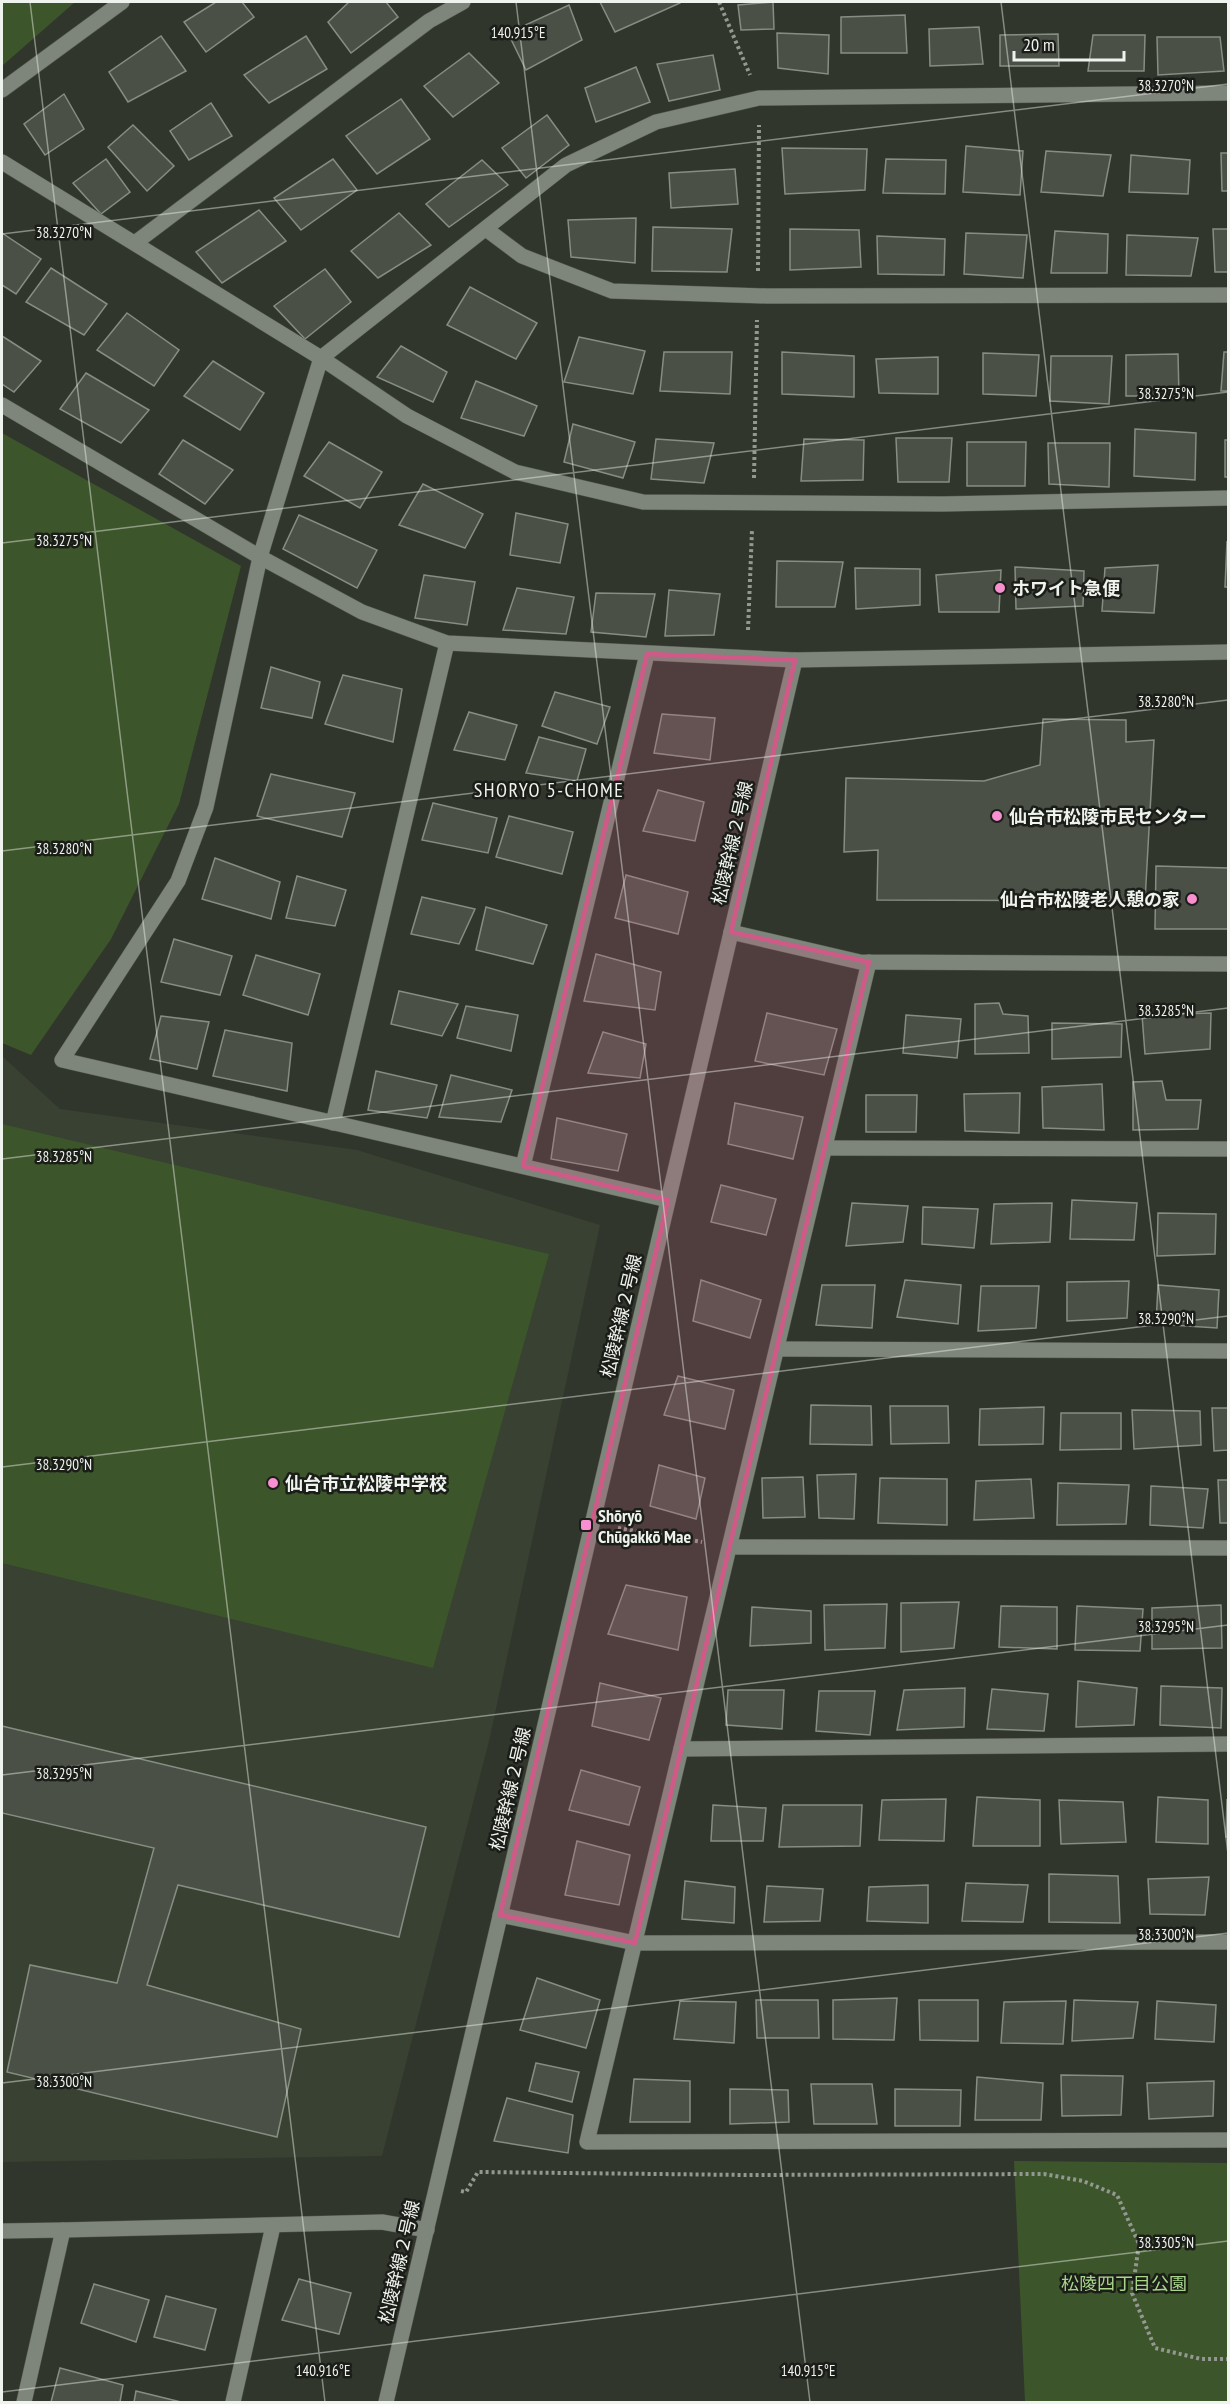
<svg xmlns="http://www.w3.org/2000/svg" width="1230" height="2404" font-family="'PT Sans Narrow','Noto Sans JP',sans-serif">
<style>
.built{fill:#384132}
.green{fill:#3d552b}
.building{fill:#4a5046;stroke:#868d82;stroke-width:1.5}
.lines{fill:none;stroke-linecap:round;stroke-linejoin:round}
.minor-casing{stroke:#50554d;stroke-width:16}
.path{stroke:#939890;stroke-width:4;stroke-dasharray:3 3;stroke-linecap:butt}
.minor{stroke:#7e857a;stroke-width:15}
.marked{fill:#d05a87;fill-opacity:0.2;stroke:#d05a87;stroke-width:4.5;stroke-linejoin:round}
.ticks{fill:none;stroke:#eff3ed;stroke-width:1.5;stroke-opacity:0.45}
.poi-dot{fill:#f690cf;stroke:#1a1d18;stroke-width:2}
.labels{text-anchor:middle;dominant-baseline:central;stroke-width:5;stroke-linejoin:round;paint-order:stroke}
.poi-label{font-size:18px;font-weight:bold;fill:#eff3ed;stroke:#1a1d18;text-anchor:start}
.street-label{font-size:18px;fill:#eff3ed;stroke:#1a1d18}
.park-label{font-size:18px;fill:#a8d588;stroke:#1a1d18}
.neighbourhood-label{font-size:20px;letter-spacing:1.5px;fill:#eff3ed;stroke:#1a1d18}
.ticks-label{font-size:15px;text-anchor:middle;fill:#eff3ed;stroke:#1a1d18;stroke-width:5;stroke-linejoin:round;paint-order:stroke}
</style>
<rect width="100%" height="100%" fill="#30362c"/>
<!-- built -->
<path class="built" d="M2,1056L60,1109L357,1150L600,1225L489,1741L382,2156L2,2162Z"/>
<!-- green -->
<g class="green">
<path d="M2,2H75L2,66Z"/>
<path d="M2,433L241,566L179,804L111,939L31,1055L2,1043Z"/>
<path d="M2,1124L549,1254L433,1668L2,1563Z"/>
<path d="M1014,2161L1228,2163V2402H1025Z"/>
</g>
<!-- building -->
<g class="building">
<path d="M216,2H242L254,17L206,52L184,22Z"/>
<path d="M349,2H386L398,17L351,53L328,22Z"/>
<path d="M600,2H680V3L615,32Z"/>
<path d="M773,2L774,29L741,30L738,5Z"/>
<path d="M569,5L582,40L526,70L508,33Z"/>
<path d="M905,15L907,53H841V17Z"/>
<path d="M979,27L983,64L930,66L929,29Z"/>
<path d="M777,33L829,35L828,74L778,68Z"/>
<path d="M1058,34L1059,66H1000V35Z"/>
<path d="M1093,35H1145L1144,71H1088Z"/>
<path d="M161,36L186,71L128,102L109,72Z"/>
<path d="M306,36L327,69L269,103L244,75Z"/>
<path d="M1157,37H1220L1224,71L1158,75Z"/>
<path d="M469,53L499,83L453,117L424,86Z"/>
<path d="M713,55L720,90L669,101L657,64Z"/>
<path d="M636,67L650,102L596,122L585,88Z"/>
<path d="M64,94L84,129L45,155L24,124Z"/>
<path d="M401,99L430,139L377,174L346,136Z"/>
<path d="M211,103L232,136L189,160L170,131Z"/>
<path d="M547,115L569,145L526,178L502,148Z"/>
<path d="M133,125L174,166L147,191L108,147Z"/>
<path d="M966,146L1023,151L1020,195L963,192Z"/>
<path d="M782,148L867,149L865,190L785,194Z"/>
<path d="M1046,151L1111,155L1103,196L1041,192Z"/>
<path d="M1221,153H1228V191H1222Z"/>
<path d="M1131,155L1190,160L1188,194L1129,192Z"/>
<path d="M106,159L130,192L101,214L73,183Z"/>
<path d="M333,159L357,190L301,230L274,198Z"/>
<path d="M886,159L946,160L945,194L883,193Z"/>
<path d="M482,160L508,185L449,227L426,204Z"/>
<path d="M735,169L738,204L671,208L669,173Z"/>
<path d="M259,210L286,241L222,283L196,252Z"/>
<path d="M399,213L431,245L378,278L351,251Z"/>
<path d="M636,218L635,263L571,257L568,220Z"/>
<path d="M653,227L732,229L727,272L652,271Z"/>
<path d="M790,229L859,230L861,267L790,270Z"/>
<path d="M1213,229H1228V272H1215Z"/>
<path d="M1055,231L1108,234L1107,273H1051Z"/>
<path d="M2,233L41,259L16,294L2,285Z"/>
<path d="M966,233L1027,235L1023,278L964,274Z"/>
<path d="M1127,235L1198,238L1191,276L1126,275Z"/>
<path d="M877,236L945,239L944,275L878,274Z"/>
<path d="M51,268L107,304L84,335L26,302Z"/>
<path d="M325,269L351,302L305,339L274,306Z"/>
<path d="M470,287L537,323L516,359L447,325Z"/>
<path d="M127,313L179,350L154,386L97,350Z"/>
<path d="M2,336L41,361L14,392L2,384Z"/>
<path d="M579,337L645,351L633,394L564,382Z"/>
<path d="M401,346L447,372L433,402L377,377Z"/>
<path d="M664,352H732L730,394L660,391Z"/>
<path d="M782,352L854,356V397L782,394Z"/>
<path d="M1224,352H1228V391H1221Z"/>
<path d="M983,353L1039,355L1036,396L983,394Z"/>
<path d="M1178,354L1179,396H1126V355Z"/>
<path d="M1051,356H1112L1109,404L1050,401Z"/>
<path d="M938,357V394L879,393L876,359Z"/>
<path d="M213,361L264,393L240,430L184,396Z"/>
<path d="M86,373L149,410L121,443L60,409Z"/>
<path d="M476,381L537,406L524,436L461,418Z"/>
<path d="M573,424L635,442L623,478L564,462Z"/>
<path d="M1135,429L1196,433L1195,480L1134,476Z"/>
<path d="M896,438H952L949,482H898Z"/>
<path d="M656,439L714,443L704,483L651,479Z"/>
<path d="M804,439L864,440L863,480L801,481Z"/>
<path d="M183,440L233,470L205,504L159,474Z"/>
<rect x="1225" y="440" width="3" height="37"/>
<path d="M329,442L382,472L360,508L304,476Z"/>
<path d="M967,442H1026L1025,486H967Z"/>
<path d="M1048,443H1110L1109,487L1049,484Z"/>
<path d="M423,484L483,514L465,548L399,525Z"/>
<path d="M516,513L568,524L560,563L510,555Z"/>
<path d="M299,515L377,550L357,588L283,549Z"/>
<path d="M1227,541L1228,587H1225Z"/>
<path d="M777,561L843,562L835,607H776Z"/>
<path d="M1158,565L1154,613L1102,611L1105,568Z"/>
<path d="M1015,567L1084,571L1083,606L1016,609Z"/>
<path d="M855,568L920,569V605L856,609Z"/>
<path d="M1001,570L999,612H939L936,575Z"/>
<path d="M424,575L475,582L467,625L415,618Z"/>
<path d="M517,588L574,597L566,634L503,630Z"/>
<path d="M669,590L720,594L714,635L665,636Z"/>
<path d="M596,593L655,594L646,637L591,632Z"/>
<path d="M271,667L320,682L312,718L261,708Z"/>
<path d="M343,675L402,689L393,742L325,724Z"/>
<path d="M555,692L610,707L597,744L542,726Z"/>
<path d="M469,712L517,725L505,760L454,750Z"/>
<path d="M662,714L715,718L710,760L654,753Z"/>
<path d="M1043,719L1126,720V742L1154,740L1145,901L877,900L878,850L844,852L846,778L984,781L1040,765Z"/>
<path d="M539,737L586,749L577,781L526,773Z"/>
<path d="M271,774L355,793L342,837L257,816Z"/>
<path d="M658,790L704,802L695,841L643,831Z"/>
<path d="M433,803L497,818L488,853L422,840Z"/>
<path d="M509,816L573,832L562,874L496,857Z"/>
<path d="M215,858L280,882L271,919L202,899Z"/>
<path d="M1156,866L1228,868V929H1155Z"/>
<path d="M626,875L688,892L678,934L615,918Z"/>
<path d="M297,876L346,890L335,926L286,918Z"/>
<path d="M422,897L475,909L459,944L411,934Z"/>
<path d="M486,907L547,925L533,964L476,950Z"/>
<path d="M174,939L232,956L220,995L161,982Z"/>
<path d="M596,954L661,972L655,1010L584,1001Z"/>
<path d="M256,955L320,974L308,1015L243,995Z"/>
<path d="M399,991L458,1004L442,1036L391,1024Z"/>
<path d="M999,1003L1003,1014L1028,1016L1029,1053L975,1054V1004Z"/>
<path d="M466,1006L518,1015L511,1051L457,1038Z"/>
<path d="M767,1013L837,1029L824,1075L755,1061Z"/>
<path d="M1211,1013L1210,1049L1145,1054L1142,1015Z"/>
<path d="M906,1015L961,1019L957,1058L903,1053Z"/>
<path d="M161,1016L209,1022L197,1069L150,1059Z"/>
<path d="M1052,1023L1122,1024L1121,1057L1052,1059Z"/>
<path d="M225,1030L292,1043L287,1091L213,1076Z"/>
<path d="M603,1032L646,1044L640,1078L588,1073Z"/>
<path d="M376,1071L437,1085L427,1118L368,1110Z"/>
<path d="M451,1075L512,1090L501,1122L439,1117Z"/>
<path d="M1162,1081L1166,1100H1201L1198,1129L1133,1130V1082Z"/>
<path d="M1102,1084L1104,1130L1043,1128L1042,1087Z"/>
<path d="M1020,1093L1019,1133L965,1131L964,1094Z"/>
<path d="M866,1095H917L916,1132H866Z"/>
<path d="M735,1103L803,1117L793,1159L728,1144Z"/>
<path d="M557,1118L627,1134L618,1171L551,1159Z"/>
<path d="M721,1185L776,1199L766,1235L711,1222Z"/>
<path d="M1072,1200L1137,1203L1134,1240L1070,1239Z"/>
<path d="M852,1203L908,1206L903,1242L846,1246Z"/>
<path d="M1052,1203L1050,1242L991,1244L994,1204Z"/>
<path d="M923,1207L978,1209L974,1248L922,1244Z"/>
<path d="M1158,1213L1216,1214L1215,1254L1157,1256Z"/>
<path d="M701,1280L761,1300L750,1338L693,1321Z"/>
<path d="M905,1280L961,1285L958,1324L897,1317Z"/>
<path d="M1129,1281L1127,1318L1067,1321V1282Z"/>
<path d="M822,1285H875L872,1328L816,1325Z"/>
<path d="M1158,1285L1219,1290L1217,1328L1156,1324Z"/>
<path d="M981,1286H1039L1036,1328L978,1331Z"/>
<path d="M678,1376L734,1390L725,1429L664,1415Z"/>
<path d="M811,1405L871,1406L872,1445L810,1444Z"/>
<path d="M890,1406H948L949,1443L891,1444Z"/>
<path d="M1044,1407L1043,1444L979,1445L980,1409Z"/>
<path d="M1212,1408H1228V1450L1214,1451Z"/>
<path d="M1132,1410L1200,1411L1201,1445L1134,1449Z"/>
<path d="M1061,1413H1121V1449L1060,1450Z"/>
<path d="M659,1465L705,1478L696,1519L650,1506Z"/>
<path d="M856,1474L854,1519L819,1518L817,1475Z"/>
<path d="M803,1477L805,1517L763,1518L762,1478Z"/>
<path d="M880,1478L947,1479V1525L878,1523Z"/>
<path d="M1031,1479L1034,1518L974,1520L976,1481Z"/>
<path d="M1218,1480H1228V1523H1220Z"/>
<path d="M1058,1483L1129,1485L1126,1524L1057,1525Z"/>
<path d="M1151,1486L1208,1489L1203,1528L1150,1525Z"/>
<path d="M626,1585L687,1597L678,1650L608,1634Z"/>
<path d="M959,1602L954,1648L901,1652V1603Z"/>
<path d="M887,1604L885,1648L825,1650L824,1605Z"/>
<path d="M1221,1605L1222,1648L1152,1649V1608Z"/>
<path d="M1001,1606L1057,1607V1649L999,1647Z"/>
<path d="M1077,1606L1143,1609L1140,1651L1075,1650Z"/>
<path d="M752,1607L811,1611V1643L750,1646Z"/>
<path d="M1078,1681L1137,1688L1134,1725L1076,1727Z"/>
<path d="M600,1683L661,1698L649,1740L592,1726Z"/>
<path d="M1161,1686L1222,1688L1221,1728L1160,1725Z"/>
<path d="M965,1688L964,1727L897,1730L904,1690Z"/>
<path d="M992,1689L1048,1694L1044,1731L987,1729Z"/>
<path d="M728,1690H784L782,1729L726,1725Z"/>
<path d="M819,1691H875L870,1735L816,1731Z"/>
<path d="M2,1726L426,1827L399,1937L178,1885L147,1985L301,2029L277,2137L7,2072L30,1965L117,1983L154,1848L2,1813Z"/>
<path d="M581,1770L640,1787L629,1825L569,1810Z"/>
<path d="M977,1797L1040,1800V1846H973Z"/>
<path d="M1158,1797L1208,1800V1844L1156,1842Z"/>
<path d="M946,1799L944,1841L879,1840L882,1800Z"/>
<path d="M1227,1799L1228,1837H1226Z"/>
<path d="M1059,1800L1123,1802L1126,1842L1061,1844Z"/>
<path d="M713,1805L766,1808L763,1841H711Z"/>
<path d="M783,1805H862L860,1846L779,1847Z"/>
<path d="M577,1841L630,1855L619,1905L565,1895Z"/>
<path d="M1049,1874L1118,1876L1120,1923L1049,1922Z"/>
<path d="M1209,1877L1205,1915L1150,1914L1148,1879Z"/>
<path d="M685,1881L735,1887L734,1923L682,1919Z"/>
<path d="M966,1883L1028,1885L1023,1922L962,1921Z"/>
<path d="M928,1885V1923L867,1921L869,1887Z"/>
<path d="M767,1886L823,1889L820,1921L764,1922Z"/>
<path d="M537,1978L600,2000L586,2048L520,2030Z"/>
<path d="M897,1998L894,2040L833,2039V2000Z"/>
<path d="M756,2000H818L819,2038H757Z"/>
<path d="M919,2000H978V2041L920,2040Z"/>
<path d="M1074,2000L1138,2002L1133,2038L1072,2041Z"/>
<path d="M680,2001L736,2002L734,2043L674,2039Z"/>
<path d="M1066,2001L1063,2044L1001,2043L1004,2002Z"/>
<path d="M1157,2001L1216,2005L1214,2042L1155,2039Z"/>
<path d="M536,2063L579,2072L572,2102L529,2091Z"/>
<path d="M1061,2075L1123,2076L1121,2115L1062,2116Z"/>
<path d="M977,2077L1043,2083L1041,2120H975Z"/>
<path d="M634,2079L690,2081V2122H630Z"/>
<path d="M1214,2081L1213,2116L1149,2119L1147,2083Z"/>
<path d="M811,2084H872L877,2124H814Z"/>
<path d="M730,2089L788,2090L789,2122L730,2124Z"/>
<path d="M895,2089L961,2090L960,2126H895Z"/>
<path d="M507,2098L573,2115L568,2153L494,2141Z"/>
<path d="M299,2279L351,2293L339,2334L282,2320Z"/>
<path d="M94,2284L149,2300L136,2342L81,2323Z"/>
<path d="M166,2296L216,2309L205,2350L154,2337Z"/>
<path d="M60,2368L123,2385L120,2402H51Z"/>
<path d="M136,2391L181,2402H134Z"/>
</g>
<g class="lines">
<!-- minor casing -->
<g class="minor-casing">
<g id="minor">
<path d="M2,90L122,2"/>
<path d="M2,162L321,358L407,416L515,472L643,502L942,504L1228,498"/>
<path d="M486,229L522,256L612,291L766,296L1228,295"/>
<path d="M135,243L429,21L463,2"/>
<path d="M2,405L260,557L321,358L566,165L656,122L759,98L1228,93"/>
<path d="M731,932L860,962L1228,964"/>
<path d="M869,962L587,2142L1228,2140"/>
<path d="M333,1123L447,643"/>
<path d="M825,1148L1228,1149"/>
<path d="M523,1166L647,654"/>
<path d="M668,1200L62,1060L178,881L206,807L260,557L362,612L447,643L795,660"/>
<path d="M777,1349L1228,1351"/>
<path d="M730,1547L1228,1548"/>
<path d="M681,1749L1228,1744"/>
<path d="M500,1915L635,1943L1228,1942"/>
<path d="M63,2230L382,2222L427,2230"/>
<path d="M2,2231L63,2230L24,2402"/>
<path d="M233,2402L273,2226"/>
<path d="M386,2402L795,660L1228,652"/>
</g>
</g>
<!-- path -->
<g class="path">
<path d="M719,2L750,75"/>
<path d="M758,271L759,125"/>
<path d="M754,478L757,320"/>
<path d="M748,630L752,530"/>
<path d="M618,1528L702,1542"/>
<path d="M461,2191L466,2192L478,2172L746,2175L1044,2174L1083,2181L1117,2195L1139,2244L1132,2293L1155,2348L1201,2359H1228"/>
</g>
<!-- minor -->
<use href="#minor" class="minor"/>
</g>
<!-- marked area -->
<path class="marked" d="M647,654L795,660L731,932L869,962L635,1943L500,1915L668,1200L523,1166Z"/>
<!-- ticks -->
<path class="ticks" d="M30,2L325,2402M516,2L810,2402M1001,2L1228,1854M2,234L1228,84M2,543L1228,392M2,851L1228,700M2,1159L1228,1008M2,1467L1228,1316M2,1775L1228,1625M2,2083L1228,1933M2,2392L1228,2241"/>
<!-- markers -->
<g class="poi-dot">
<circle cx="1000" cy="588" r="6"/>
<circle cx="997" cy="816" r="6"/>
<circle cx="1192" cy="899" r="6"/>
<circle cx="273" cy="1483" r="6"/>
<rect x="580" y="1519" width="12" height="12" rx="3"/>
</g>
<g class="labels">
<!-- poi labels -->
<g class="poi-label">
<text x="1012" y="588">ホワイト急便</text>
<text x="1009" y="816">仙台市松陵市民センター</text>
<text x="1180" y="899" text-anchor="end">仙台市松陵老人憩の家</text>
<text x="285" y="1483">仙台市立松陵中学校</text>
<text x="598" y="1515">Shōryō<tspan x="598" dy="21">Chūgakkō Mae</tspan></text>
</g>
<!-- street labels -->
<g class="street-label">
<text transform="translate(732 843) rotate(-77)">松陵幹線２号線</text>
<text transform="translate(621 1316) rotate(-77)">松陵幹線２号線</text>
<text transform="translate(510 1789) rotate(-77)">松陵幹線２号線</text>
<text transform="translate(399 2262) rotate(-77)">松陵幹線２号線</text>
</g>
<!-- park labels -->
<g class="park-label">
<text x="1124" y="2283">松陵四丁目公園</text>
</g>
<!-- neighbourhood labels -->
<g class="neighbourhood-label">
<text x="549" y="790">SHORYO 5-CHOME</text>
</g>
</g>
<g class="ticks-label">
<text x="518" y="38">140.915°E</text>
<text x="1166" y="91">38.3270°N</text>
<text x="64" y="238">38.3270°N</text>
<text x="1166" y="399">38.3275°N</text>
<text x="64" y="546">38.3275°N</text>
<text x="1166" y="707">38.3280°N</text>
<text x="64" y="854">38.3280°N</text>
<text x="1166" y="1016">38.3285°N</text>
<text x="64" y="1162">38.3285°N</text>
<text x="1166" y="1324">38.3290°N</text>
<text x="64" y="1470">38.3290°N</text>
<text x="1166" y="1632">38.3295°N</text>
<text x="64" y="1779">38.3295°N</text>
<text x="1166" y="1940">38.3300°N</text>
<text x="64" y="2087">38.3300°N</text>
<text x="1166" y="2248">38.3305°N</text>
<text x="323" y="2376">140.916°E</text>
<text x="808" y="2376">140.915°E</text>
</g>
<!-- border -->
<rect width="1230" height="2404" fill="none" stroke="#eff3ed" stroke-width="6"/>
<!-- scale -->
<path d="M1014 51v9h110v-9" fill="none" stroke="#eff3ed" stroke-width="3"/>
<text x="1023" y="51" font-size="18" fill="#eff3ed" stroke="#1a1d18" stroke-width="4.5" paint-order="stroke">20 m</text>
</svg>
